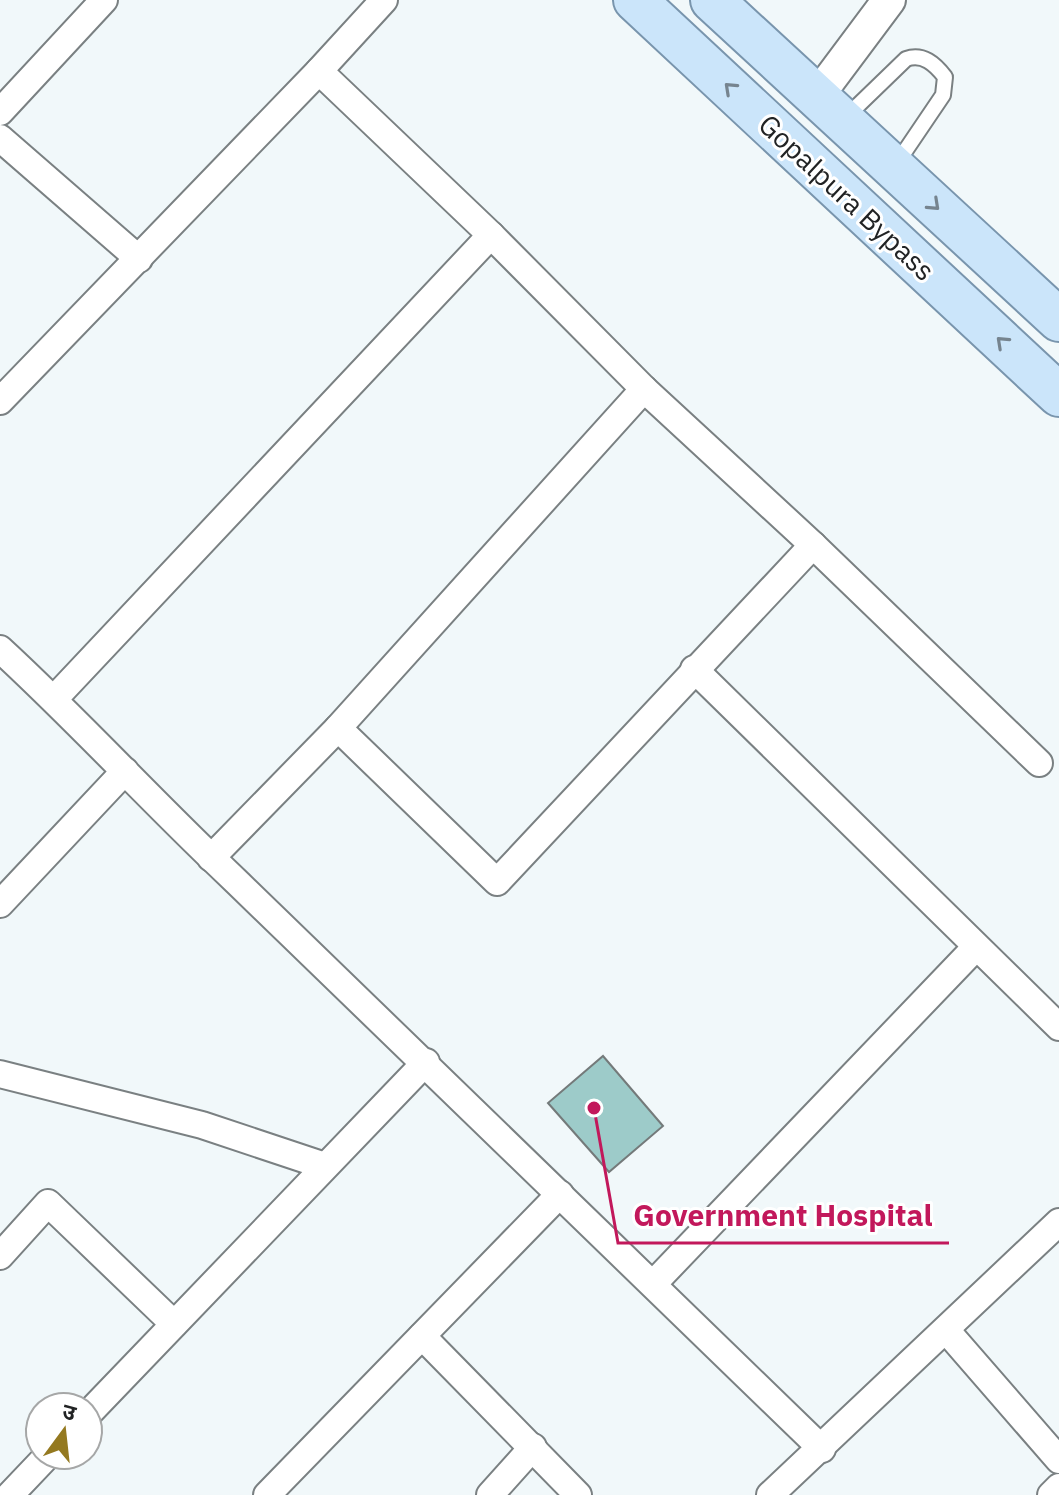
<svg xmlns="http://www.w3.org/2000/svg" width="1059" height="1495" font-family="'IBM Plex Sans','Noto Sans Devanagari',sans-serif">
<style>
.building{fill:#9dcbc9;stroke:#747a7a;stroke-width:2}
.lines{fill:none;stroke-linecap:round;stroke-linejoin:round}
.service-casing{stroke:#7a8082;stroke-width:18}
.minor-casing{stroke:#7a8082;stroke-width:30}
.tertiary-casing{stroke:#7a8082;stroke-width:36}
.primary-casing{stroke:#7995ad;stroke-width:46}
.service{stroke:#fff;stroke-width:14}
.minor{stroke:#fff;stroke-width:26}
.tertiary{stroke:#fff;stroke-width:32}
.primary{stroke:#cbe5fa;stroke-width:42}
.oneway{stroke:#76848f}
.labels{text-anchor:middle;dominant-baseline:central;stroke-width:6;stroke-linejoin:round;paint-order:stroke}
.street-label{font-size:28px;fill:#212324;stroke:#fff}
.leader{fill:none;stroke:#c2185b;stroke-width:3}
.callout-dot{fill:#c2185b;stroke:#fff;stroke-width:3}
.callout-label{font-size:30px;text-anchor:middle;font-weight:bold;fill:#c2185b;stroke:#fff;stroke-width:6;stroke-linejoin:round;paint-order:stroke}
</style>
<rect width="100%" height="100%" fill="#f1f8fa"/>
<!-- building -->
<path class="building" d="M603,1056L663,1126L609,1172L548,1103Z"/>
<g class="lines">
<!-- service casing -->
<g class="service-casing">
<path id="service" d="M846,117L906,59C923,53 935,64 945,77L943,95L897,163"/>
</g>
<!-- minor casing -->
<g class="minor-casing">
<g id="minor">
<path d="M319,71L491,235L644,389L813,545L1039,763"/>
<path d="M0,112L104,0"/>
<path d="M0,138L139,259"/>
<path d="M0,401L319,71L384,0"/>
<path d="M0,649C74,717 142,791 215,861C418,1056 620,1252 822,1449"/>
<path d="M694,669L1059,1027"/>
<path d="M54,699L491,235"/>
<path d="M338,728L497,882L813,545"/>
<path d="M211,858L338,728L644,389"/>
<path d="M0,904L125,771"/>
<path d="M0,1074L202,1125L325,1166"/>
<path d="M0,1256L48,1203L174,1324"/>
<path d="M653,1284L976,947"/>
<path d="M946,1330L1059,1460"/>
<path d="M422,1336L578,1495"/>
<path d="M88,1414L426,1062"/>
<path d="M10,1495L48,1455"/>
<path d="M267,1495L560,1194"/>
<path d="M490,1495L533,1447"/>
<path d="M770,1495L1059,1222"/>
<path d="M1051,1495L1059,1487"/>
</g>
</g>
<!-- tertiary casing -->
<g class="tertiary-casing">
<path id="tertiary" d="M818,95L889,0"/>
</g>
<!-- primary casing -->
<g class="primary-casing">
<g id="primary">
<path d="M635,0L1059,395"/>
<path d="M712,0L1059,320"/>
</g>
</g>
<!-- service -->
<use href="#service" class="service"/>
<!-- minor -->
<use href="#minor" class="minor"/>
<!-- tertiary -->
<use href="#tertiary" class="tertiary"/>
<!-- primary -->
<use href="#primary" class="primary"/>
</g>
<!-- one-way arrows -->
<defs><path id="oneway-chevron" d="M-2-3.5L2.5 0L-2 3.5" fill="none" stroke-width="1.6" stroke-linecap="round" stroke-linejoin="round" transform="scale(2)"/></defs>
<g class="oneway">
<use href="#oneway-chevron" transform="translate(730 88) rotate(-137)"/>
<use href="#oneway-chevron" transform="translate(934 205) rotate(43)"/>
<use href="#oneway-chevron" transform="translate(1002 342) rotate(-137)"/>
</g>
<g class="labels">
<!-- street labels -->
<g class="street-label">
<text transform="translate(847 197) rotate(43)">Gopalpura Bypass</text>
</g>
</g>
<!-- callouts -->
<path class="leader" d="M594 1108L618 1243H949"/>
<circle class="callout-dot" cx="594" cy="1108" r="8"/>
<g class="callout-label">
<text x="783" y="1226">Government Hospital</text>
</g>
<!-- north arrow -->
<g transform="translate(64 1431) rotate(15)"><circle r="38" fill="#ffffff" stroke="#a6a7a7" stroke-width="2"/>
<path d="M0-6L14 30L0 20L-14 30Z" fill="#947920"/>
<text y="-12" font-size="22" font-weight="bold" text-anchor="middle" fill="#212324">उ</text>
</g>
</svg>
